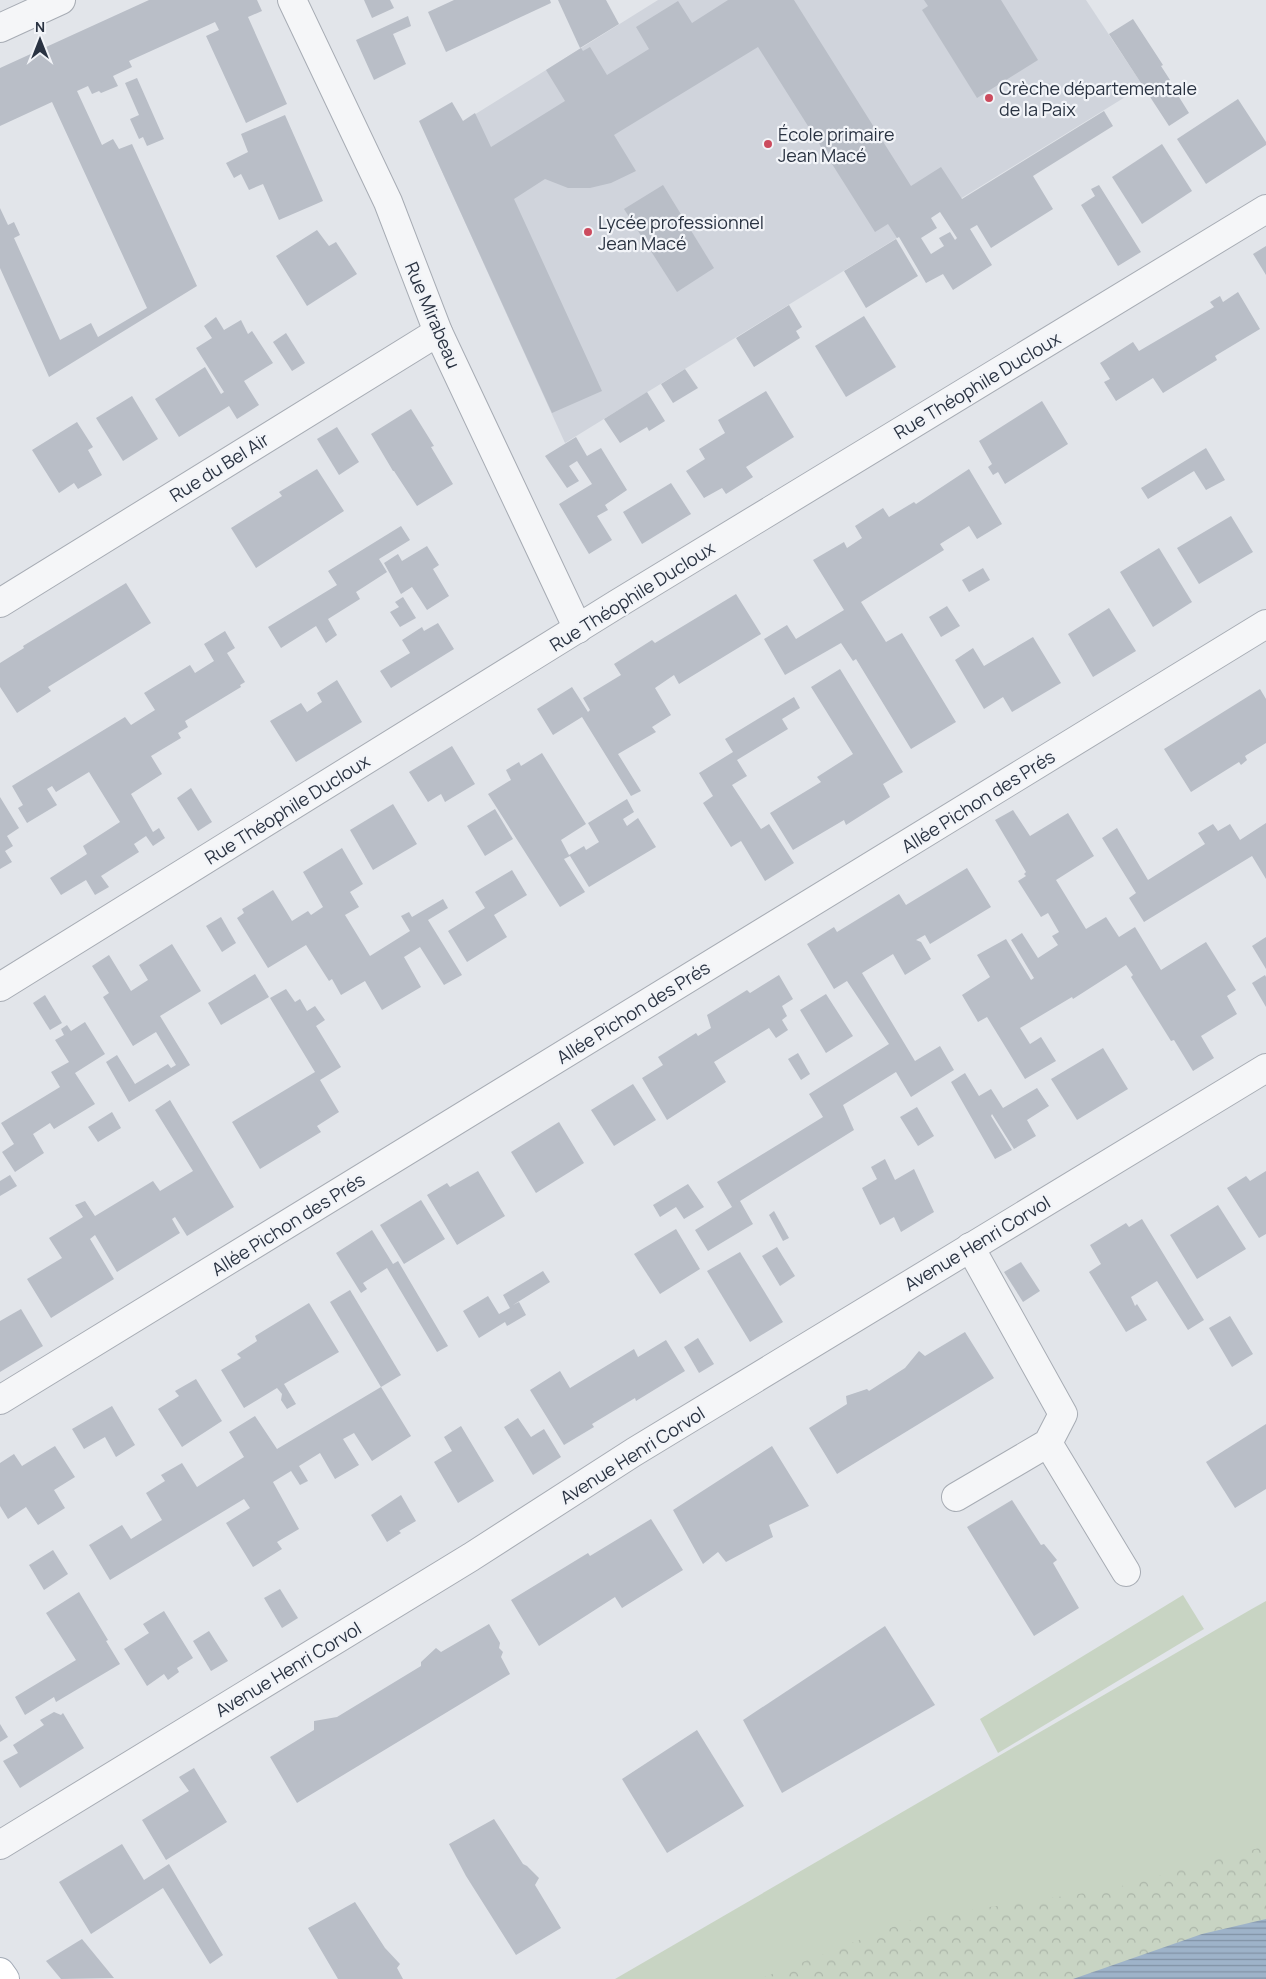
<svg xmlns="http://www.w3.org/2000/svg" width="1266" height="1979" font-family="Manrope,sans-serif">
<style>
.built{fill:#d0d4dc}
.green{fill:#c8d4c3}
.forest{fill:url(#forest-crowns)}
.water{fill:url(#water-rules)}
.building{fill:#b9bec7;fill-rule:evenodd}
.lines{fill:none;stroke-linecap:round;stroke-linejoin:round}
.minor-casing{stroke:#a7acb4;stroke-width:30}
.major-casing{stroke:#a2aab6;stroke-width:30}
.minor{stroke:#f5f6f8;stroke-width:28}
.major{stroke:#fff;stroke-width:28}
.poi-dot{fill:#cc4b5e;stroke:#f2f4f8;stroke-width:2}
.labels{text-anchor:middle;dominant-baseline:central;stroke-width:4.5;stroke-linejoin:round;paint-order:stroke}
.poi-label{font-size:18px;fill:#2a3342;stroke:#f2f4f8;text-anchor:start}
.street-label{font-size:18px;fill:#2a3342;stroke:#f2f4f8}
</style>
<defs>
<pattern id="forest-crowns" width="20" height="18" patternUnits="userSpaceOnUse" patternTransform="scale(1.25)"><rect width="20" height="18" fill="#c8d4c3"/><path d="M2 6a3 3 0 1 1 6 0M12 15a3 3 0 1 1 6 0" fill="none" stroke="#acb6a9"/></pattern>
<pattern id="water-rules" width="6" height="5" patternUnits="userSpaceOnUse" patternTransform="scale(1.25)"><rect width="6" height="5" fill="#9eb3c9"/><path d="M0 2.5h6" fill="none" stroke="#8192a5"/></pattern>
</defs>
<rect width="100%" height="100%" fill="#e2e5ea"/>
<!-- built -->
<path class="built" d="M658,0H1086L1143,86L565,443L429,143Z"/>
<!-- green -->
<g class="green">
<path d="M1183,1595L1204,1629L998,1753L980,1719Z"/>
<path d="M1266,1601V1979H615L1250,1610Z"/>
</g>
<!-- forest -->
<path class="forest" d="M1266,1846V1919L1217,1930L1073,1979H759L916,1918L1111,1889Z"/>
<!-- water -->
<path class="water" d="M1266,1919V1979H1073L1202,1934Z"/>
<!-- building -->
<g class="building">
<path d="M149,0H257L262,11L248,17L287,104L246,123L206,36L219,30L215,22L129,61L132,67L113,76L118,86L101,93L99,91L92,94L88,86L77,91L102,145L113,139L119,149L132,144L197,286L49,377L0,268V208L8,225L14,222L20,235L14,238L60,340L91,323L98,337L147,308L52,102L0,126V68Z"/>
<path d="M364,0H390L394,8L372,18Z"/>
<path d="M454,0H550L551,3L446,52L428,12Z"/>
<path d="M558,0H606L619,24L580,48Z"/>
<path d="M728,0H794L911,186L941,167L962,199L1104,111L1113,126L1033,176L1053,209L991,248L977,225L970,229L992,265L953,290L943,274L926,283L899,237L897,238L888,224L875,232L758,47L614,135L636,171L611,183L590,188H568L545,179L514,199L602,391L552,413L419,121L452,102L463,121L475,113L491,147L565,101L546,70L581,48L583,51L590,47L607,75L649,49L636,27L678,1L692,23ZM940,212L957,238L955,240L950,232L939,238L944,246L931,254L921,238L937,228L931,218Z"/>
<path d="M924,0H1001L1038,60L977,98L922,10L928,6Z"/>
<path d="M408,16L411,26L393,34L406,64L374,80L356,40Z"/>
<path d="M1133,19L1163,65L1161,66L1170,80L1169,81L1189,113L1169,126L1109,34Z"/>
<path d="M137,78L164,139L147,146L143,137L139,139L130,119L139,115L125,83Z"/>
<path d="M1238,99L1266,142V145L1206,184L1177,139Z"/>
<path d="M285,115L323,201L279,220L263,184L249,190L241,174L234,178L226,163L248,152L241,134Z"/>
<path d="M1162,144L1192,191L1142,224L1112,177Z"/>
<path d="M663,185L714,268L677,292L624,209Z"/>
<path d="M1099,185L1141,252L1118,266L1081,205L1095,196L1091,189Z"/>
<path d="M317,230L329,246L336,242L357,274L307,306L276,256Z"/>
<path d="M896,239L918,276L866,308L844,271Z"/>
<path d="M1266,246V275L1253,254Z"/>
<path d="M1238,292L1260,329L1215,356L1217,360L1163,393L1153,378L1116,401L1104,382L1110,379L1100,363L1133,342L1139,351L1214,307L1210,302L1220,296L1223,302Z"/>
<path d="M789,305L802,327L796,331L800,338L754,367L736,338Z"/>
<path d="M864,316L896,367L846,397L815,346Z"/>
<path d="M216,317L224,330L241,320L248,334L252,331L273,363L244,381L259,405L237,419L229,406L179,437L155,399L205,367L221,394L224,392L196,348L212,338L204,326Z"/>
<path d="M286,333L305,363L292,371L273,342Z"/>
<path d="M685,369L698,388L673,403L661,384Z"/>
<path d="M766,391L794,437L746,467L753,477L726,494L722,488L704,498L686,471L705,459L699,449L725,433L718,420Z"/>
<path d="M647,392L665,421L649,431L647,427L620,443L604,419Z"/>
<path d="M132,396L158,439L123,461L96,418Z"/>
<path d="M1042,401L1068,444L1005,484L998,472L993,475L988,467L992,464L979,441Z"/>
<path d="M411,409L434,446L431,447L453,484L417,506L394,471H393L371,434Z"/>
<path d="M77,422L93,447L88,450L102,475L78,489L74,483L59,493L32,450Z"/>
<path d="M337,427L359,462L339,475L317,439Z"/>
<path d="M576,437L587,456L601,448L627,490L605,505L608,510L597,516L612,540L589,554L559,504L592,484L577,461L569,466L579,481L567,488L545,456Z"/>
<path d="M1206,448L1225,480L1206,490L1194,471L1148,499L1141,488Z"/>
<path d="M317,469L344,511L256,568L231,528L282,496L279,492Z"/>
<path d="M969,469L1002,524L977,539L969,526L940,544L944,550L861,602L886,642L902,633L956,722L911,749L856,659L853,661L841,643L785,675L764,639L787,625L796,639L844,610L813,560L844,542L847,548L862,538L855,526L883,508L889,517L914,502L916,504Z"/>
<path d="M671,483L691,514L642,544L623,512Z"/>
<path d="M1231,516L1253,552L1199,584L1177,548Z"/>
<path d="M401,526L410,540L379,559L387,572L356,592L360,599L328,619L337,635L326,643L316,626L281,648L268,627L337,585L328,571Z"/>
<path d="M427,546L439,565L433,569L449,596L427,610L412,587L401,594L384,563L398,554L402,561Z"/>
<path d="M1159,548L1192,602L1153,627L1120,572Z"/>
<path d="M983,568L990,580L969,592L962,580Z"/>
<path d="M126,583L151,623L48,687L51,691L17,713L0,687V663L24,648L23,646Z"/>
<path d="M736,594L761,634L679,684L674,675L655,688L671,715L652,727L656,732L618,754L641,791L631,796L582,717L553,735L537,709L572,687L588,712L590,710L583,698L621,675L614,664L652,640L655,643Z"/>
<path d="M403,597L416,618L400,627L390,612L399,607L395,602Z"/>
<path d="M947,606L960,626L941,637L929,617Z"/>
<path d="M1109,608L1136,651L1093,677L1068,634Z"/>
<path d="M438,623L454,649L391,688L380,671L410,653L402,640L422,627L424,631Z"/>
<path d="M225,631L235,648L227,653L245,682L240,685L241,687L185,721L188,727L178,733L181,738L151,756L162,774L131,794L153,832L159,828L165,838L153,846L146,836L134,844L139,852L101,876L109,887L95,895L86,880L61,895L50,878L87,854L83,846L120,822L89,772L56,792L52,786L47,789L57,805L27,823L18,808L23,805L12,786L125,717L131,725L155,710L144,693L190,665L195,673L214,661L204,644Z"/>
<path d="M1033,637L1061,683L1012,712L1003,697L984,709L955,660L973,648L984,666Z"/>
<path d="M840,669L903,772L883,784L890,797L846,825L844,820L793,850L770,813L821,782L817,777L853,754L811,687Z"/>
<path d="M337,680L362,722L296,762L270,721L301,703L307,712L322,702L317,693Z"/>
<path d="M1260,689L1266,699V743L1245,756L1247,760L1241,765L1239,762L1191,792L1164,749Z"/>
<path d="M794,697L800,708L782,719L788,729L737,760L747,776L732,785L761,829L769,824L794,863L765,881L741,841L731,847L703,803L713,796L699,773L733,752L725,739Z"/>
<path d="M452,746L475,784L445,802L441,794L428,802L409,772Z"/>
<path d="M542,753L586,824L561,840L569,855L584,846L586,850L599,842L588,823L627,799L634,812L623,819L627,826L638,818L656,847L589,887L570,856L564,859L585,892L560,907L488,794L511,780L506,770L519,762L521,766Z"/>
<path d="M191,788L212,822L198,831L177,798Z"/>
<path d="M0,797L19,828L7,836L13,846L5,851L12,862L0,869Z"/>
<path d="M393,804L417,844L373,870L350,830Z"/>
<path d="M495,809L513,839L485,856L467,826Z"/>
<path d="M1013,810L1030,836L1068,813L1094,856L1056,880L1086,929L1106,917L1119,937L1135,927L1161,970L1206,942L1236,990L1227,996L1237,1014L1201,1036L1214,1058L1193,1071L1174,1040L1171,1041L1131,977L1133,975L1126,965L1073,999L1072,997L1020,1028L1030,1044L1041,1037L1056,1061L1025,1079L987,1017L978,1022L962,995L990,977L977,955L1006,939L1031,980L1034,978L1011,940L1022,933L1038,958L1058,945L1052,936L1059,932L1048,913L1041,917L1018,881L1026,876L1024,874L1026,872L995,820Z"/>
<path d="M1266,823V879L1252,856L1144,922L1129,898L1136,893L1102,838L1117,828L1148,880L1205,844L1198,833L1213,824L1218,831L1230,824L1240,840Z"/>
<path d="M342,848L363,884L350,892L359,907L345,915L370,956L410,931L401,916L409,912L412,917L443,899L448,908L428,920L462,975L444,985L420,947L404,957L421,987L382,1010L365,981L341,995L332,979L329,981L306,945L268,968L237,918L244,913L242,909L273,890L292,921L308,911L311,915L323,907L303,872Z"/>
<path d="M967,868L991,907L930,944L925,935L916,940L921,942L931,959L905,975L893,954L862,973L915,1061L940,1046L954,1070L911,1097L896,1072L843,1105L854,1130L740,1201L753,1224L708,1251L695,1230L732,1207L717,1182L823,1117L809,1094L889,1044L847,981L834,989L807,944L834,927L837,932L899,894L906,905Z"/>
<path d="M512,870L527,895L494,915L507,937L467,962L448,931L485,908L475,892Z"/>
<path d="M221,917L236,943L222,952L206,926Z"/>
<path d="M1266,937V969L1252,946Z"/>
<path d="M172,944L201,991L160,1016L190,1065L129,1102L106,1062L117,1055L135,1084L168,1064L171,1068L176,1065L156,1032L133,1046L103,997L109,993L92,966L109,955L131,991L148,980L139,965Z"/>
<path d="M255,974L269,997L221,1025L208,1003Z"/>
<path d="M779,975L793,999L782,1006L787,1016L782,1020L788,1030L776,1038L769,1028L714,1062L726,1082L667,1120L642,1078L663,1065L658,1057L696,1033L698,1036L711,1028L707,1015L747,990L750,993Z"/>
<path d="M1265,975L1266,977V1007L1252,983Z"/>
<path d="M286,989L295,1002L300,999L307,1011L315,1006L325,1020L316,1026L341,1067L320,1080L339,1112L317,1126L321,1132L260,1169L232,1122L315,1072L270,998Z"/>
<path d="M826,994L853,1036L826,1053L800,1010Z"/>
<path d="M45,995L62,1023L50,1030L33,1003Z"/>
<path d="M85,1022L105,1054L75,1073L95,1104L54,1129L50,1123L33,1134L44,1153L15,1172L2,1152L14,1144L1,1123L60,1087L51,1072L69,1062L55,1040L64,1035L61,1029L67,1025L71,1031Z"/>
<path d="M1103,1048L1128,1089L1077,1120L1051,1079Z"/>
<path d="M798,1053L810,1074L801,1080L788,1059Z"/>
<path d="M965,1073L979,1096L991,1089L1003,1108L1037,1088L1049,1106L1027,1120L1036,1136L1014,1149L992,1114L991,1116L1012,1150L995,1159L951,1082Z"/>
<path d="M633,1084L656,1120L614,1146L591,1110Z"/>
<path d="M170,1100L234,1207L187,1236L175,1217L172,1219L180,1233L117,1272L95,1235L90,1239L114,1279L51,1318L27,1279L62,1258L49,1238L83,1217L75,1205L85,1201L95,1216L153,1181L160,1191L193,1171L155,1110Z"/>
<path d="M917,1107L934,1136L918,1146L900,1117Z"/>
<path d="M112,1112L121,1128L98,1142L88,1127Z"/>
<path d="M559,1122L584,1163L536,1193L511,1152Z"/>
<path d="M885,1159L895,1180L914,1169L934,1212L901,1232L894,1217L880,1225L862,1188L877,1179L871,1167Z"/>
<path d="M478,1171L505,1216L457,1245L427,1195L447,1183L450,1187Z"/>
<path d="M1266,1171V1234L1259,1238L1227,1188L1246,1176L1250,1181Z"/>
<path d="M10,1175L17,1186L0,1196V1181Z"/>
<path d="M688,1184L704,1207L684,1219L676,1207L660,1217L653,1205Z"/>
<path d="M421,1200L445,1239L404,1264L380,1225Z"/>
<path d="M1218,1205L1246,1249L1197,1279L1170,1235Z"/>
<path d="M774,1211L789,1238L783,1241L769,1215Z"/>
<path d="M1142,1219L1204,1320L1188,1330L1157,1281L1131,1297L1135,1306L1137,1304L1147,1320L1126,1332L1089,1272L1101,1264L1090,1245L1126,1223L1129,1227Z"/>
<path d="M676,1229L700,1269L660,1294L634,1254Z"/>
<path d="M372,1230L393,1264L398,1261L448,1346L437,1352L387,1268L363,1283L367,1289L361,1293L336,1253Z"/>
<path d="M777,1247L795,1276L780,1286L762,1256Z"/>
<path d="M740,1252L783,1322L750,1342L707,1271Z"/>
<path d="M1021,1262L1040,1291L1023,1302L1004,1272Z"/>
<path d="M543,1271L550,1282L513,1305L519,1302L526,1315L507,1326L505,1322L479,1338L463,1311L488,1296L499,1314L510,1308L503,1295Z"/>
<path d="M350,1290L401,1375L381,1387L330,1302Z"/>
<path d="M309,1303L339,1352L284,1384L296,1404L287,1409L281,1400L282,1394L277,1388L244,1408L221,1370L241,1358L237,1354L257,1341L255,1336Z"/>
<path d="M21,1309L43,1346L0,1372V1321Z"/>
<path d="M1230,1316L1253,1354L1232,1367L1209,1328Z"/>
<path d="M965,1332L994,1378L837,1474L809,1428L847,1404L846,1396L867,1389L869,1391L905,1368L919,1351L925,1356Z"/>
<path d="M698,1338L714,1364L699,1373L684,1347Z"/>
<path d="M666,1340L685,1371L636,1401L635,1398L592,1424L594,1427L564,1445L530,1390L560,1371L570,1388L634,1349L638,1357Z"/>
<path d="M196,1379L222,1421L182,1447L158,1409L179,1396L175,1391Z"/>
<path d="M381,1387L411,1436L372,1461L354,1433L343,1439L359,1465L335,1479L320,1453L299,1466L308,1481L300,1485L291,1471L273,1482L299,1529L277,1542L282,1549L253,1567L226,1523L250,1508L244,1499L110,1580L89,1545L122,1525L131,1539L162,1520L146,1493L165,1481L161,1475L182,1463L197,1487L244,1457L229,1432L255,1416L277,1449Z"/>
<path d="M112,1406L135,1445L116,1457L105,1437L84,1449L72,1429Z"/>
<path d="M518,1418L531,1437L544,1429L561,1457L533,1475L504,1427Z"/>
<path d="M1266,1424V1489L1235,1508L1206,1462Z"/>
<path d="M461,1426L494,1481L458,1503L434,1462L452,1451L444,1437Z"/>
<path d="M55,1446L75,1477L54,1490L65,1508L38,1525L26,1507L8,1519L0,1506V1463L14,1454L22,1466Z"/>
<path d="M772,1446L809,1506L769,1525L773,1537L726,1562L718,1552L703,1564L673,1510Z"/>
<path d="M401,1495L416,1521L399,1531L401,1533L387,1542L371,1515Z"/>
<path d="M1012,1500L1041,1545L1044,1544L1057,1560L1053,1563L1079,1608L1034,1636L967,1527Z"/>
<path d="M651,1519L683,1570L622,1608L615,1597L539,1646L511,1600L588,1553L590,1556Z"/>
<path d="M53,1550L68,1574L44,1590L29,1565Z"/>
<path d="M280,1589L298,1618L282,1628L264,1598Z"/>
<path d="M79,1592L108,1640L106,1641L120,1664L56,1702L54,1697L25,1715L15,1697L76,1660L46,1613Z"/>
<path d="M164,1611L193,1658L177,1668L179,1672L168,1680L164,1674L147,1686L124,1649L149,1633L143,1624Z"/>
<path d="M489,1624L500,1643L499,1648L503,1652L501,1657L510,1674L297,1803L270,1757L314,1730V1721L337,1717L421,1666V1662L436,1648L441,1652Z"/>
<path d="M885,1626L935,1705L782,1793L743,1720Z"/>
<path d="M209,1631L228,1661L211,1671L193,1641Z"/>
<path d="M54,1712L61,1715L63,1713L84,1748L20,1788L3,1761L18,1753L13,1745L44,1725L40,1720Z"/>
<path d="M0,1724L8,1737L0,1742Z"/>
<path d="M697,1730L744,1806L667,1853L622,1779Z"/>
<path d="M194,1768L227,1822L166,1860L142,1820L189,1791L179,1777Z"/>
<path d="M494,1819L523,1864L527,1866L539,1878L535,1885L561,1928L516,1955L466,1876L449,1844Z"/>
<path d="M122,1844L144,1880L169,1864L223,1955L210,1964L163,1888L91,1934L59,1882Z"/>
<path d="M355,1902L385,1948L400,1964L397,1968L403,1979H338L308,1928Z"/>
<path d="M82,1939L114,1978L61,1979L46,1961Z"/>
</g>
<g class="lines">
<!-- minor casing -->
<g class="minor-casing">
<g id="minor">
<path d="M292,0L388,202L438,332L578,629"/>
<path d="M0,28L61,0"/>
<path d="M0,603L438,332"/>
<path d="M0,987L617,604L1266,209"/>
<path d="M0,1400L1266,624"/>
<path d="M1048,1443L1126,1572"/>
<path d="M956,1497L1048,1443L1063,1414L970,1247"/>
<path d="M0,1845L471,1557L634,1452L1266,1068"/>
</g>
</g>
<!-- major casing -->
<g class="major-casing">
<path id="major" d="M0,1972L5,1979"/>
</g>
<!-- minor -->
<use href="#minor" class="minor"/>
<!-- major -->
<use href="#major" class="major"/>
</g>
<!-- markers -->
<g class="poi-dot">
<circle cx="989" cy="98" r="5"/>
<circle cx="768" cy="144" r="5"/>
<circle cx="588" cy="232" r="5"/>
</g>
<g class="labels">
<!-- poi labels -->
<g class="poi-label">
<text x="999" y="88">Crèche départementale<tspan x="999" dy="21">de la Paix</tspan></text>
<text x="778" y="134">École primaire<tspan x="778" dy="21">Jean Macé</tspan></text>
<text x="598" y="222">Lycée professionnel<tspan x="598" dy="21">Jean Macé</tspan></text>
</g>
<!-- street labels -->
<g class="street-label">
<text transform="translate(433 315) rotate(67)">Rue Mirabeau</text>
<text transform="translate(977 385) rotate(-31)">Rue Théophile Ducloux</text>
<text transform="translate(219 467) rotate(-32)">Rue du Bel Air</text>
<text transform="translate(632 596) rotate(-32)">Rue Théophile Ducloux</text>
<text transform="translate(978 801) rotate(-32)">Allée Pichon des Prés</text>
<text transform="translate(287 809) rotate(-32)">Rue Théophile Ducloux</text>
<text transform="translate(633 1012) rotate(-32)">Allée Pichon des Prés</text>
<text transform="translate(288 1224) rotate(-32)">Allée Pichon des Prés</text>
<text transform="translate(977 1243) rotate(-31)">Avenue Henri Corvol</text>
<text transform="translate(632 1455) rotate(-32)">Avenue Henri Corvol</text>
<text transform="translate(288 1669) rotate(-31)">Avenue Henri Corvol</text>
</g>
</g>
<!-- north arrow -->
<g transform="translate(40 40)" stroke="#f2f4f8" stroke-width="4" paint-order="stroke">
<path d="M0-4L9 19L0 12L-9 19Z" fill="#2a3342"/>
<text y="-8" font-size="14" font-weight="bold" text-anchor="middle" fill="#2a3342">N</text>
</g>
</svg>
